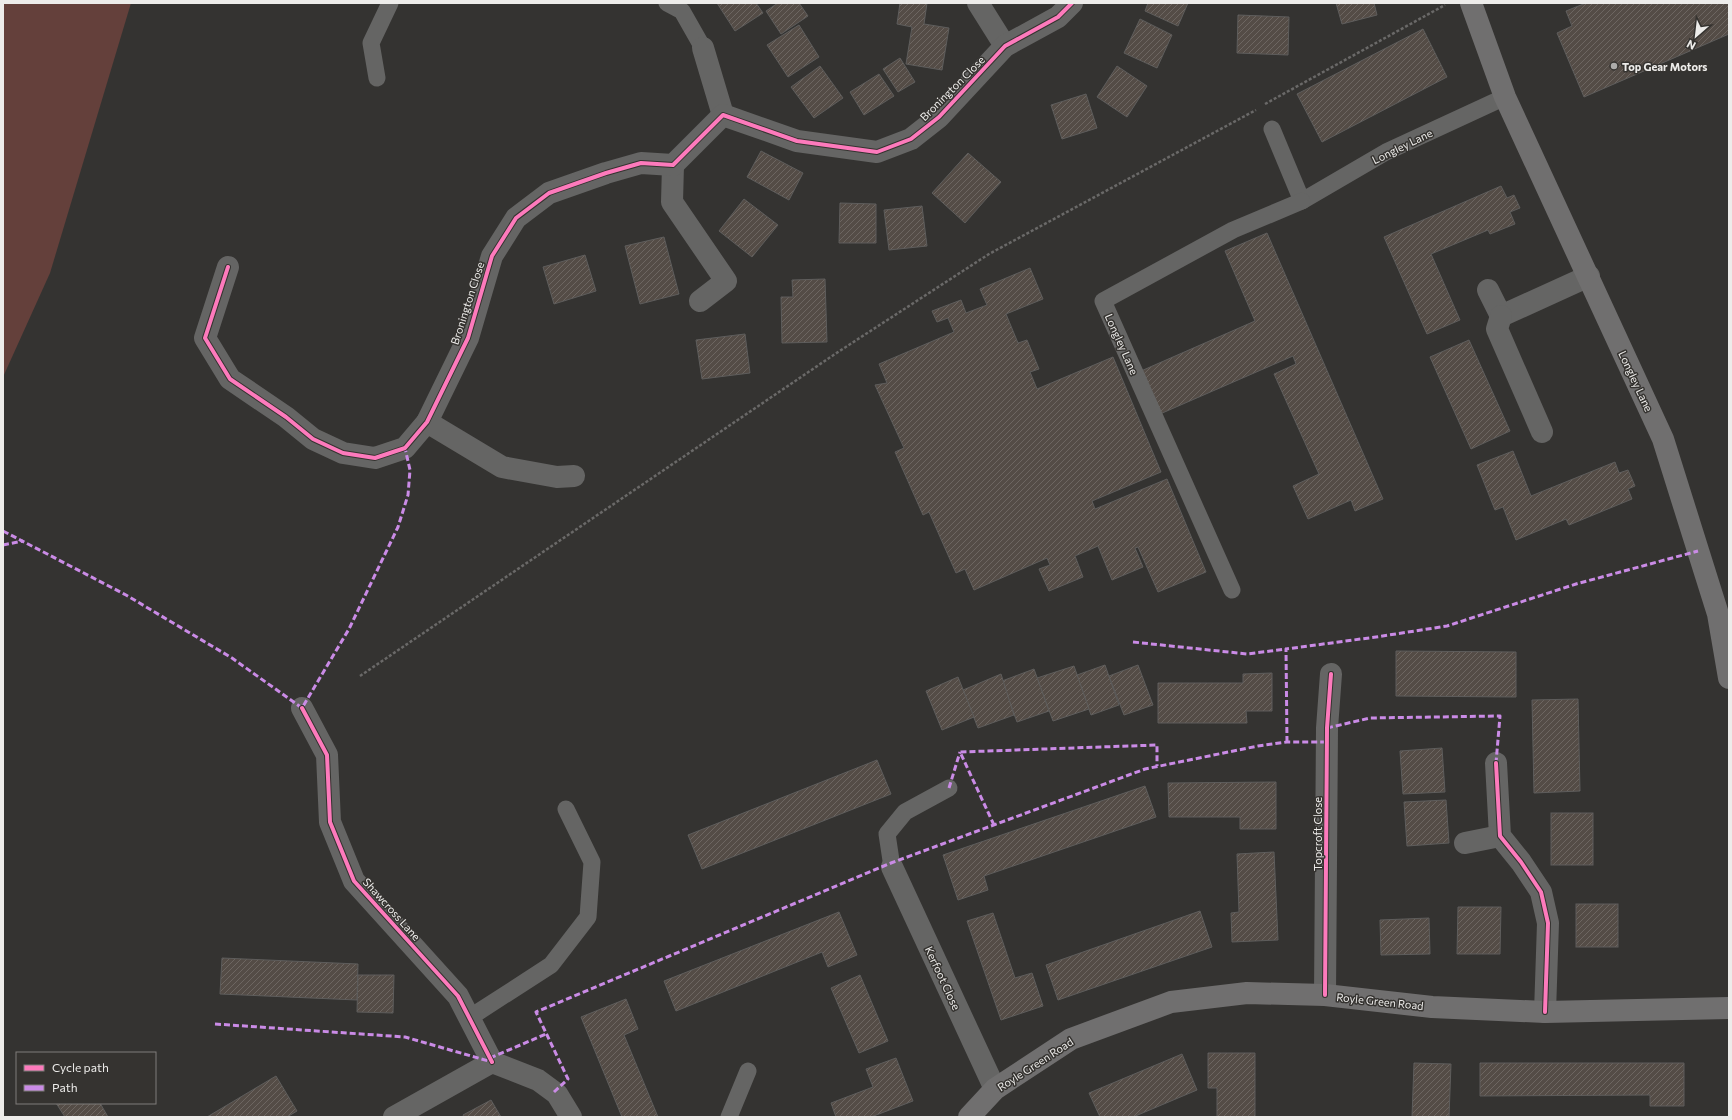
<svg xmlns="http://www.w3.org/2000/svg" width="1732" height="1120" font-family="Commissioner,sans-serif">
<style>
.grass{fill:#64403b}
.building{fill:url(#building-hatch);stroke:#5e5d5c}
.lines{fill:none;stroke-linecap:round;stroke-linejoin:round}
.path{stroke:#6a6968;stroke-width:2.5;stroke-dasharray:3 2;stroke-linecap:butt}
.service{stroke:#656564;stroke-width:17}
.minor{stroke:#656564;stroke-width:22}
.secondary{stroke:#706f6f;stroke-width:22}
.quiet{stroke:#ca8be6;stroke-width:3;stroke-dasharray:6 3;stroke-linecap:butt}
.cycleway-casing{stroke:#353330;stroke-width:6}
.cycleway{stroke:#fd7abc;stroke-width:4}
.poi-dot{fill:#acaba9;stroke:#353330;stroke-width:1.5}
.labels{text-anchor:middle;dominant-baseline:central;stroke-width:3;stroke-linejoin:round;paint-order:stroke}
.poi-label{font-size:11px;font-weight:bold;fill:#edecea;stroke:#353330;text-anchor:start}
.street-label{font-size:11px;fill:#edecea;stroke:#353330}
</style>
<defs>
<pattern id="building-hatch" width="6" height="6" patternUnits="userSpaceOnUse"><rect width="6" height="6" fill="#544c46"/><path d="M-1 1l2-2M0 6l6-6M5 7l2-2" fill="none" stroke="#6d6661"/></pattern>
</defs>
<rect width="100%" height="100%" fill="#343331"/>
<!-- grass -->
<path class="grass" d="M3,3H131L50,273L3,377Z"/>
<!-- building -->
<g class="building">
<path d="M717,3H756L763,13L735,31Z"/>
<path d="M778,3H799L808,16L781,34L766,11Z"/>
<path d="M900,3H927L924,24L949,28L942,70L906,64L912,27L897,24Z"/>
<path d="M1148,3H1188L1178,26L1145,11Z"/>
<path d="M1336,3H1374L1377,15L1342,24Z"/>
<path d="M1586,3H1729V34L1584,97L1557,33L1572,26L1566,11Z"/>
<path d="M1238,15L1289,17L1288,55L1237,53Z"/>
<path d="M1140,19L1172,35L1157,68L1124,53Z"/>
<path d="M799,25L819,57L788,77L767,45Z"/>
<path d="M1423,29L1447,77L1322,142L1297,94Z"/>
<path d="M900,58L915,82L898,92L883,69Z"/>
<path d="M820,66L843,98L814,118L791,87Z"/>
<path d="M1117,66L1147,86L1127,117L1097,97Z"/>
<path d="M879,74L894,96L864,115L850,92Z"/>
<path d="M1086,94L1097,128L1062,139L1051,105Z"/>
<path d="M761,151L803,173L789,200L747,177Z"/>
<path d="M968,153L1001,182L965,223L932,193Z"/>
<path d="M1501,186L1507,198L1514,195L1520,208L1510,212L1515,224L1490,234L1488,230L1431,254L1460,320L1427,334L1384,237Z"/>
<path d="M744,199L778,225L752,257L719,231Z"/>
<path d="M840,203L876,204V243H839Z"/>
<path d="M922,206L927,246L889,250L884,210Z"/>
<path d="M1267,233L1383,499L1355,511L1351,500L1308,519L1293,486L1319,474L1274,374L1296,364L1293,356L1160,414L1141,371L1255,321L1225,251Z"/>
<path d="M664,237L679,294L640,304L625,246Z"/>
<path d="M585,255L596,291L554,304L543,267Z"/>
<path d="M1030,268L1043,299L1006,314L1018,343L1027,340L1039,369L1030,372L1037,389L1113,357L1161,472L1092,501L1095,509L1167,479L1206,572L1158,592L1138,547L1135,548L1143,567L1112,580L1098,546L1075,556L1083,577L1049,591L1039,569L1050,565L1047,558L974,590L965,569L956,573L929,512L923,515L895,452L904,448L875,385L887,383L879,364L954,332L948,318L937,322L932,311L961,300L966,313L987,305L980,289Z"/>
<path d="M825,279L827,342L782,343L781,297H793L792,280Z"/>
<path d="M745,334L750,373L702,379L696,340Z"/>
<path d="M1469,340L1510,431L1471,449L1430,357Z"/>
<path d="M1513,451L1531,496L1615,462L1619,473L1628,470L1635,486L1628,489L1632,499L1569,525L1566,519L1516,540L1503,507L1495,510L1477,465Z"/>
<path d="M1396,651L1516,652V697L1396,696Z"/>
<path d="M1105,665L1119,705L1091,715L1077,675Z"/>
<path d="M1138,665L1153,705L1124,715L1109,676Z"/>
<path d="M1074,666L1089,709L1053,721L1037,678Z"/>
<path d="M1034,669L1049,711L1017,722L1002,681Z"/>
<path d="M1272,673V711H1246L1247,723H1158V683H1243V674Z"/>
<path d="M1001,674L1014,715L978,728L963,690Z"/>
<path d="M958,677L974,717L942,730L926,691Z"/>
<path d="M1578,699L1580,791L1534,793L1532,700Z"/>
<path d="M1442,748L1445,792L1403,794L1400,751Z"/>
<path d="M877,760L891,794L702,869L688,835Z"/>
<path d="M1276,782V829H1240V817H1169L1168,783Z"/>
<path d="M1145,786L1156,817L984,876L988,890L958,900L943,855Z"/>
<path d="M1446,800L1449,843L1407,846L1404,802Z"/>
<rect x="1551" y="813" width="42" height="52"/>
<path d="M1274,852L1278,940L1232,942L1231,913L1239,912L1237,854Z"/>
<rect x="1576" y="904" width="42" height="43"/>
<path d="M1458,907H1501L1500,954H1457Z"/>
<path d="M1200,911L1212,947L1058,1000L1046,965Z"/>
<path d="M839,912L857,955L828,967L822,952L676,1011L664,981Z"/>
<path d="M993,913L1015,978L1032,973L1043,1006L1001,1020L967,921Z"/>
<path d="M1429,918L1430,954L1381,955L1380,920Z"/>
<path d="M222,958L358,964L357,1000L220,994Z"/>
<path d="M358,975H394L393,1013L357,1012Z"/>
<path d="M860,975L888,1041L859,1053L831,988Z"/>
<path d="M626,999L638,1029L624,1035L658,1117H622L581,1017Z"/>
<path d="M1208,1053H1255V1117H1217V1088H1208Z"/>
<path d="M1182,1054L1197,1090L1133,1117H1100L1089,1093Z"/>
<path d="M896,1058L913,1101L871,1117H836L831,1103L873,1087L866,1069Z"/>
<path d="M1414,1063L1451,1064L1449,1117H1412Z"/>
<path d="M1480,1063H1684V1106H1650V1095L1480,1096Z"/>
<path d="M276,1076L297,1111L287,1117H207Z"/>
<path d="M491,1100L501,1117H464L463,1115Z"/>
<path d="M56,1103H100L108,1117H65Z"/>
</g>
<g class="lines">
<!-- path -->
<g class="path">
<path d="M1265,104L1445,5"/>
<path d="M360,676L835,354L989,254L1256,110"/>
</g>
<!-- service -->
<g class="service">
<path d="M667,3L682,11L703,48"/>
<path d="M377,78L371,43L390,3"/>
<path d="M1272,129L1302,201L1386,152L1505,97"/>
<path d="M1232,590L1103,301L1233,230L1302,201"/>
<path d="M892,867L887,834L905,812L949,788"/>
<path d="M469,1018L551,965L588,917L592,862L566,809"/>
<path d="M729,1117L748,1071"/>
</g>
<!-- minor -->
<g class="minor">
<path d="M978,3L1005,46"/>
<path d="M703,48L723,115"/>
<path d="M673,165L672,202L726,281L700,301"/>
<path d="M228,267L205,338L230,379L286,417L313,439L343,453L375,458L405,448L427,422L468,338L492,256L516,218L549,193L606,173L641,163L673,165L723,115L797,141L877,152L911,139L939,117L1005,46L1058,17L1072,3"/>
<path d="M1488,290L1501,316L1589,276"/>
<path d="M1501,316L1497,329L1542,432"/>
<path d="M427,422L502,467L557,477L574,476"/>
<path d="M302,708L327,755L330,822L354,881L458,996L492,1062"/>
<path d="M1496,763L1500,836L1521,862L1541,892L1548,923L1545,1012"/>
<path d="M1465,843L1500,836"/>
<path d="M892,867L995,1089"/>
<path d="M1325,995L1327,728L1331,674"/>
<path d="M394,1117L492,1062L538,1080L557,1094L571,1117"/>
</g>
<!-- secondary -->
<g class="secondary">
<path d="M1471,3L1505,97L1663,439L1718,614L1729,678"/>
<path d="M969,1117L995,1089L1071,1039L1171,1002L1247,993L1325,995L1432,1007L1545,1012L1729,1008"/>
</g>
<!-- quiet -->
<g class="quiet">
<path d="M3,531L126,595L232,658L302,708L349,629L398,527L408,495L410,470L405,448"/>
<path d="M3,545L23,541"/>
<path d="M1133,642L1247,654L1286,649"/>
<path d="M1327,728L1370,718L1500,716L1496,763"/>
<path d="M1287,742L1286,649L1376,637L1447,626L1576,584L1698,551"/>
<path d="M949,788L960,752"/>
<path d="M994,825L960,752L1157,745V766"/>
<path d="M215,1024L405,1037L492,1062"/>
<path d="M490,1058L546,1034"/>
<path d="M554,1092L568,1079L536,1012L891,863L1145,769L1258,746L1287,742H1326"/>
</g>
<!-- cycleway casing -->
<g class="cycleway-casing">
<g id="cycleway">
<path d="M228,267L205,338L230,379L286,417L313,439L343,453L375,458L405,448L427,422L468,338L492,256L516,218L549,193L606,173L641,163L673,165L723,115L797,141L877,152L911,139L939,117L1005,46L1058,17L1072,3"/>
<path d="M302,708L327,755L330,822L354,881L458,996L492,1062"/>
<path d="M1496,763L1500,836L1521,862L1541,892L1548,923L1545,1012"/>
<path d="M1325,995L1327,728L1331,674"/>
</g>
</g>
<!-- cycleway -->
<use href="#cycleway" class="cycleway"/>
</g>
<!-- markers -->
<circle class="poi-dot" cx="1614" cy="66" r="4"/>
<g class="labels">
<!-- poi labels -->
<g class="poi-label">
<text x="1622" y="66">Top Gear Motors</text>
</g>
<!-- street labels -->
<g class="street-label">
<text transform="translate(952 88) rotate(-45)">Bronington Close</text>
<text transform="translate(1402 146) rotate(-26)">Longley Lane</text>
<text transform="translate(467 303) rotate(-72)">Bronington Close</text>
<text transform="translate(1122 344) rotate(66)">Longley Lane</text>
<text transform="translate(1636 381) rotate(65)">Longley Lane</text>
<text transform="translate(1317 834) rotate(-90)">Topcroft Close</text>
<text transform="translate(392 909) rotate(48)">Shawcross Lane</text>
<text transform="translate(943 978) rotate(65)">Kerfoot Close</text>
<text transform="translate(1380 1001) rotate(6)">Royle Green Road</text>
<text transform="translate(1035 1064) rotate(-33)">Royle Green Road</text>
</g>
</g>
<!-- border -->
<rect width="1732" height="1120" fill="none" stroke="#edecea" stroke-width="8"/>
<!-- legend -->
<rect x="16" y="1052" width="140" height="52" fill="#353330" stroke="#7f7d7a"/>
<rect x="24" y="1065" width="20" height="6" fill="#fd7abc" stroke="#7f7d7a"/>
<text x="52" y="1072" font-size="12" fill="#edecea">Cycle path</text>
<rect x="24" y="1085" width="20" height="6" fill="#ca8be6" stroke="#7f7d7a"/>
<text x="52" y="1092" font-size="12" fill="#edecea">Path</text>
<!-- north arrow -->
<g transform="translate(1696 36) rotate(208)" stroke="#353330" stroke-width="3" paint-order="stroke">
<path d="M0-3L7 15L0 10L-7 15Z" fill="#edecea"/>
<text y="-6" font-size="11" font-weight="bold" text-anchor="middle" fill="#edecea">N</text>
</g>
</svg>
